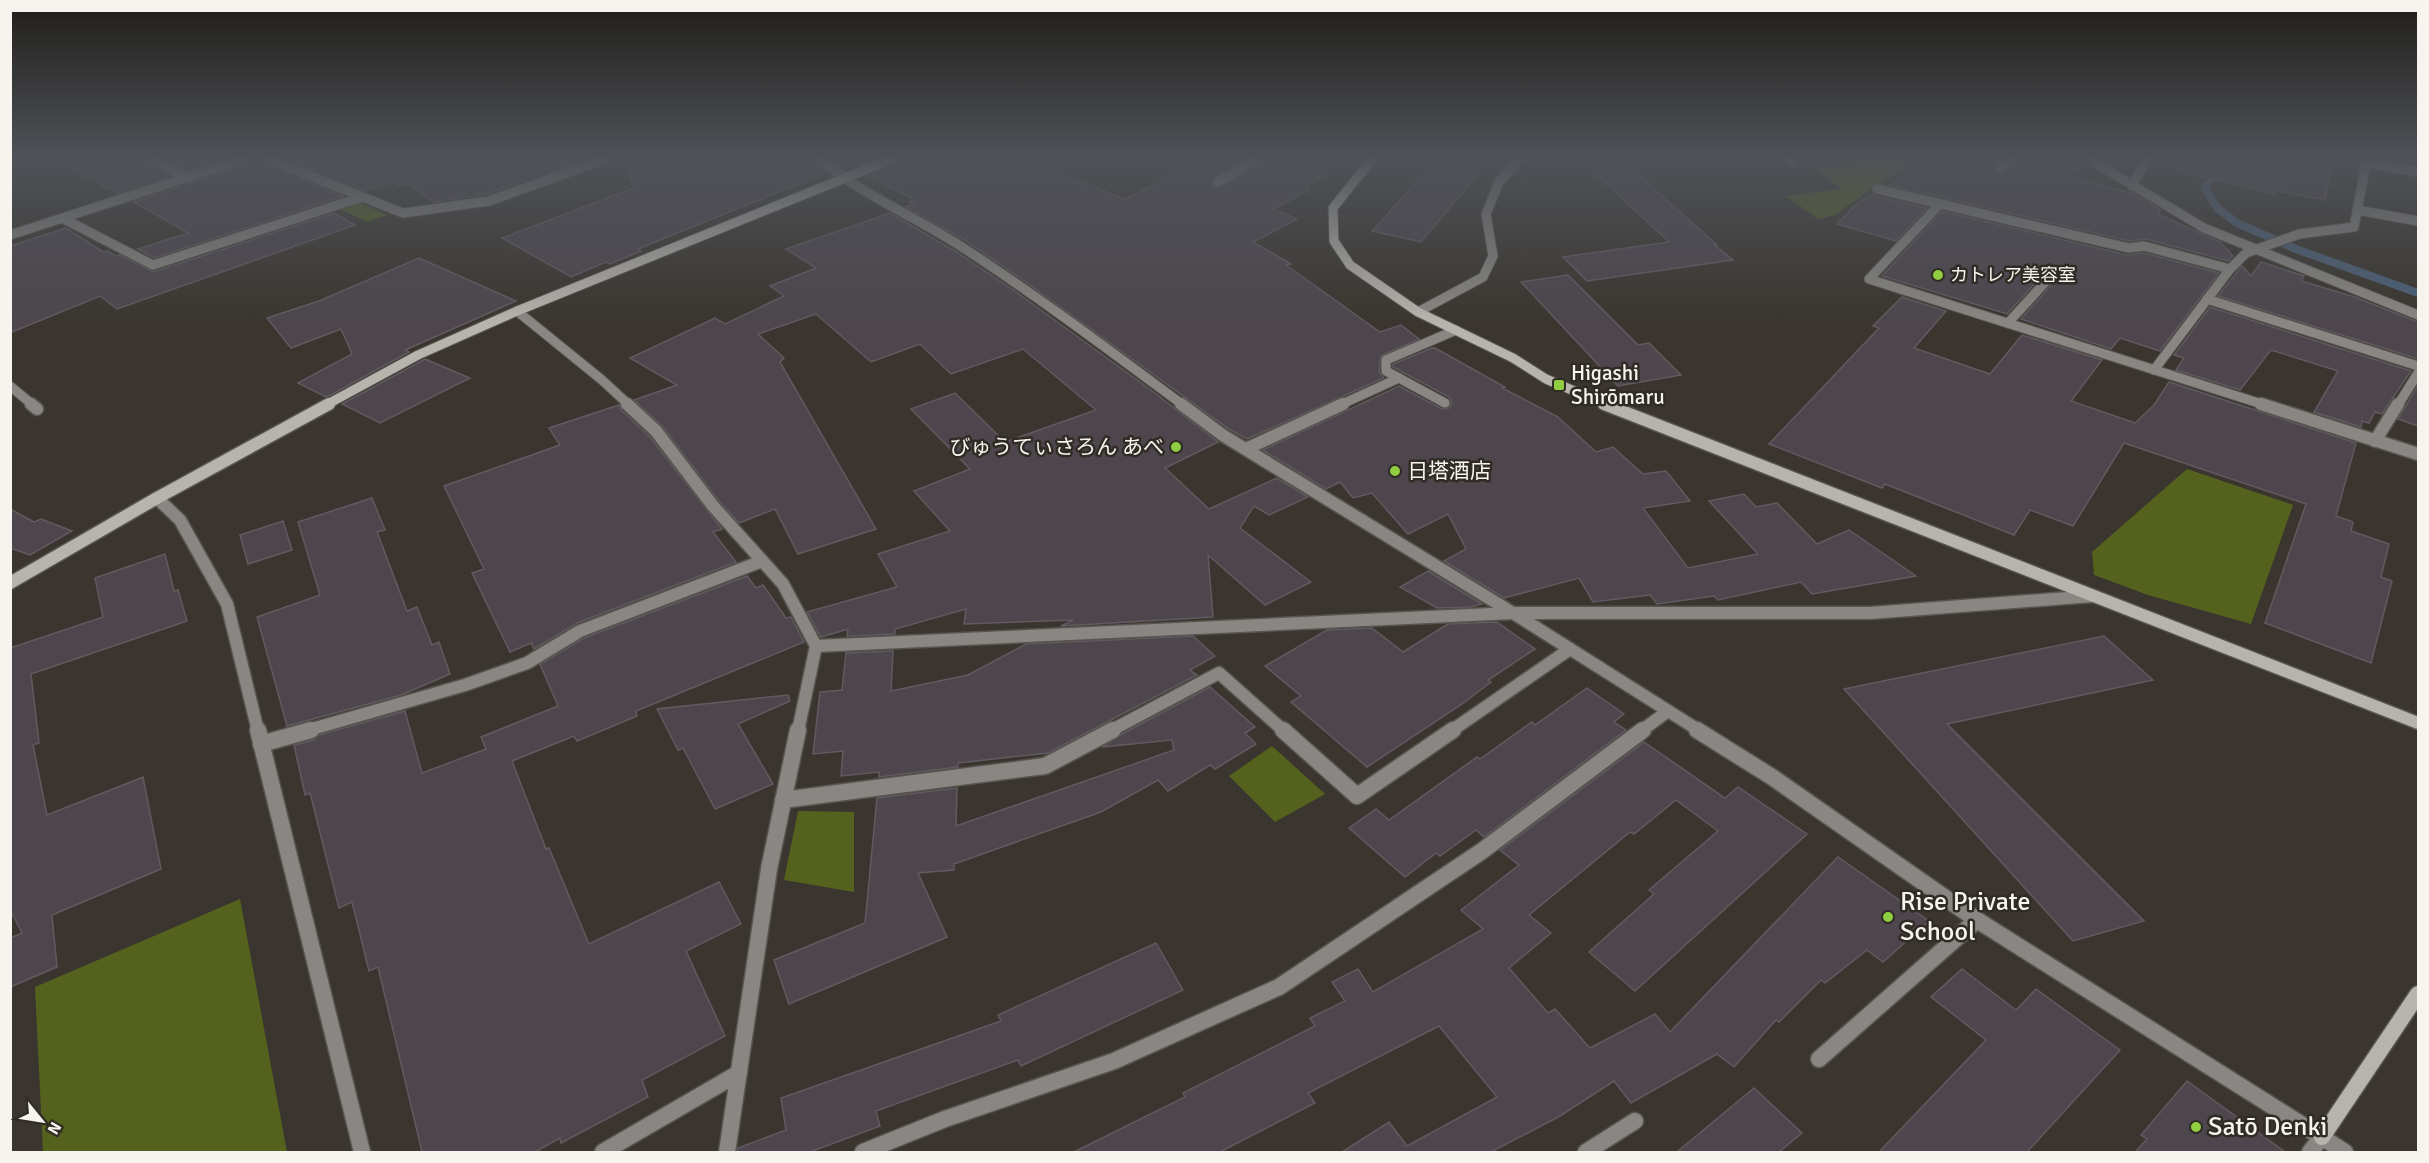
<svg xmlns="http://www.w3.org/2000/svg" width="2429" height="1163" viewBox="0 0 2429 1163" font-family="Signika,'Noto Sans JP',sans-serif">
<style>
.green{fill:#55621d}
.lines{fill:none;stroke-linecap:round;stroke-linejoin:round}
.stream{stroke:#4c6077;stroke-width:8}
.building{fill:#4d464d;stroke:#615a61;stroke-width:1.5}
.lane-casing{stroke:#58544e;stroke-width:11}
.street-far2-casing{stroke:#58544e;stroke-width:11}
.street-far1-casing{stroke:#58544e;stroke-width:15}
.street-casing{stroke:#58544e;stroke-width:19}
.secondary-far2-casing{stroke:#58544e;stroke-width:11}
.secondary-far1-casing{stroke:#58544e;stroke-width:15}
.secondary-casing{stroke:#58544e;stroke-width:19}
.lane{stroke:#898783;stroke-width:9}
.street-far2{stroke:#898783;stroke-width:9}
.street-far1{stroke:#898783;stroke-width:12}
.street{stroke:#898783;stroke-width:16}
.secondary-far2{stroke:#b7b4ae;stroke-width:9}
.secondary-far1{stroke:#b7b4ae;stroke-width:12}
.secondary{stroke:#b7b4ae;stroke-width:16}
.poi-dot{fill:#90cd41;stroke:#302c25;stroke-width:2}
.labels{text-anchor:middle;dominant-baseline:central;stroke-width:5;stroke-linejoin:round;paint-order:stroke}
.far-poi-label{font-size:18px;fill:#f7f4ef;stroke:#302c25;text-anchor:start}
.poi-label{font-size:21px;fill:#f7f4ef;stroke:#302c25;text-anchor:start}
.near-poi-label{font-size:26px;fill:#f7f4ef;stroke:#302c25;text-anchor:start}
</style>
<rect width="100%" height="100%" fill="#3a362f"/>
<g class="green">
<polygon points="1887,159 1895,159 1906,165 1835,215 1818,219 1786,196 1842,189 1812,168"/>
<polygon points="359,202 387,215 368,222 339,209"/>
<polygon points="2187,469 2293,505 2251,624 2148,595 2094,575 2092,552"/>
<polygon points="1272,746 1325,794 1275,822 1229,776"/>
<polygon points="798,811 854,812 854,892 784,880"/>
<polygon points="240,899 287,1152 43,1152 35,987"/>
</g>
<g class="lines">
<polyline class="stream" points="2219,168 2205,188 2217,208 2237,223 2296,249 2418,293"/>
</g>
<g class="building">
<polygon points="52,159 144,159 148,165 170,176 118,193"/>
<polygon points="166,159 221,159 188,170"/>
<polygon points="251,159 261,159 266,165 343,196 154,258 138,249 188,233 134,202 246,165"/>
<polygon points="287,159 584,159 487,194 433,202 408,184 401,186 391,182 365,191"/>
<polygon points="625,159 812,159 815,164 826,173 638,249 641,251 610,264 606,262 571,277 502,238 634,188"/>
<polygon points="831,159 873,159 851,168 844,165 840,167"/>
<polygon points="899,159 1020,159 1125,199 1207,159 1243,159 1212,178 1212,185 1217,189 1260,165 1264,159 1279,159 1326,174 1304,188 1309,190 1273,209 1297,219 1253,242 1291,264 1286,265 1380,332 1401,325 1419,339 1381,356 1379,372 1384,378 1247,439 1229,429 1020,278 963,239 906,207 913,204 909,202 915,200 867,176 895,165"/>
<polygon points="1621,159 1717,245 1715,245 1733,260 1587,281 1563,257 1669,242 1584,163"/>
<polygon points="1933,159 1999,159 1993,167 1995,171 2000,174 2016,165 2019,159 2082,159 2085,164 2068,176 2134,194 2161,210 2158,214 2220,242 2233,256 2228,261 2146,239 2129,241 1889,185"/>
<polygon points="2176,159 2331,159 2330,164 2333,165 2325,200 2277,191 2274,194 2175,170"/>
<polygon points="1434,163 1480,172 1421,242 1372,231"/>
<polygon points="1873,194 1875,196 1927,208 1896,241 1837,224 1855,205"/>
<polygon points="1942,211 2127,255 2144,253 2219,273 2160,351 2120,338 2111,349 2021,319 2055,281 2056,274 2052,271 2045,272 2007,314 1882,276"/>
<polygon points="334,213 355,225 117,309 100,296 10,333 10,246 66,228 103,252 108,251 116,256 120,255 153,272"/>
<polygon points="890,213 955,251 1012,289 1151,390 1218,442 1165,468 1209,509 1277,478 1308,497 1269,515 1254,506 1240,528 1311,582 1265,605 1208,555 1213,617 1061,626 1073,620 964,624 966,609 895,629 895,634 847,636 848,629 821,637 807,612 897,587 878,554 950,531 914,491 970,469 911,409 955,393 1005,442 1096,410 1023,349 951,374 920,344 871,362 816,314 758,334 784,358 780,362 876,529 798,554 775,509 739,523 719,501 662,426 634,400 677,385 630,358 715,318 725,324 784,296 770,286 816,268 786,249"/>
<polygon points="419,258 516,301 405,350 409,352 329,396 326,397 298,383 352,354 341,329 291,348 267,318 319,301"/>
<polygon points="2261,262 2304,276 2301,281 2355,297 2418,322 2418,359 2218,296 2242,266 2251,276"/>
<polygon points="1568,275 1638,345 1649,343 1681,375 1618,386 1521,282"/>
<polygon points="1902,297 1946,311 1914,348 1990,374 2022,335 2102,360 2071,401 2135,423 2154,405 2169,382 2356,443 2336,516 2353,522 2351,531 2389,544 2381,577 2392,581 2371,663 2265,623 2306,504 2124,443 2073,526 2030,510 2014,535 1885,484 1882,488 1769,444 1879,328 1873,326"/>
<polygon points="2210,307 2411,371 2382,414 2375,412 2369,423 2362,421 2361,427 2314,412 2338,371 2271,350 2240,390 2176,370 2184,358 2174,355"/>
<polygon points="1432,348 1435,348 1505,387 1502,388 1558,417 1596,452 1613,447 1643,474 1666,471 1690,501 1643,508 1688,568 1758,554 1709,501 1744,494 1756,507 1777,503 1817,544 1849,530 1916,576 1812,594 1801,582 1718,600 1714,596 1657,604 1650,595 1593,602 1579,578 1504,598 1444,561 1466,549 1448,514 1408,534 1372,493 1353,498 1340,482 1326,489 1263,450 1399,386 1442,409 1449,408 1452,402 1449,397 1393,367 1393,364"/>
<polygon points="425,359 470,378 380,423 342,404"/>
<polygon points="2418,385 2418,426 2398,419"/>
<polygon points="619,405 621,410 650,437 722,529 713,532 736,562 577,623 534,649 531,643 510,652 472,573 484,569 444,486 560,445 549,428"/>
<polygon points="372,498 385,530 377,532 407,611 417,607 432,645 439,642 450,674 401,695 287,726 257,617 320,595 298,522"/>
<polygon points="10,509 34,522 41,519 72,531 30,555 10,548"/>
<polygon points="283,521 292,550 248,564 240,535"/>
<polygon points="165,554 174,591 178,590 187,621 31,674 39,743 33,745 47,815 143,777 161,869 52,915 57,967 10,987 10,938 22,933 10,909 10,648 103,617 95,578"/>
<polygon points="1428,571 1482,604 1470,607 1437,608 1400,587"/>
<polygon points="747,576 756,588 763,585 786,618 791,617 804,642 636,711 637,716 577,741 574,736 512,761 546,849 549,848 589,944 719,882 741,924 686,951 725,1036 642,1080 648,1097 561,1143 560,1138 535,1152 422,1152 378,967 369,971 352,902 339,908 310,793 305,795 294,745 314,740 319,735 405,711 422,773 486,749 481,737 558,706 540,664 584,638"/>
<polygon points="1497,622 1535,649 1488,680 1491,682 1462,704 1367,767 1291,702 1301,696 1265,666 1327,630 1372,628 1403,652 1448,624"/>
<polygon points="1193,636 1215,656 1190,670 1197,675 1048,753 958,763 958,767 879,777 879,772 841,776 843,751 813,754 820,692 842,690 846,653 893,651 891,691 968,675 1026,644"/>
<polygon points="2104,636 2153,680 1947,724 2144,921 2073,941 1844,689"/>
<polygon points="1210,687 1255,727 1245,733 1256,744 1215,769 1210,765 1168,791 1158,780 1101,812 954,864 954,870 918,873 947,937 789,1004 774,960 865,923 877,798 957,788 956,826 1174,750 1172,740 1102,747 1122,734"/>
<polygon points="1587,688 1624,714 1614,722 1626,730 1484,837 1476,830 1440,856 1436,853 1405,877 1349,828 1376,809 1389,820 1477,757 1480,759 1532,722 1535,725"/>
<polygon points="788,695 790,701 738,724 773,784 715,809 683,748 678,750 657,709"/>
<polygon points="1644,742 1725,798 1738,787 1807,834 1635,991 1589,952 1654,894 1649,890 1718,831 1676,800 1634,834 1630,832 1529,915 1551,933 1509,968 1548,1013 1555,1009 1590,1048 1655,1014 1670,1032 1838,857 1929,921 1883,962 1867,950 1825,983 1821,980 1779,1022 1776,1020 1734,1067 1717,1054 1631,1103 1614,1081 1560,1116 1491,1152 1342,1152 1389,1122 1407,1146 1497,1097 1439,1026 1308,1093 1315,1103 1220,1152 1074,1152 1185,1097 1183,1093 1315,1026 1310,1018 1345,1001 1332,982 1358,969 1373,992 1483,929 1461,910 1519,865 1500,850"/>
<polygon points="1156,943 1183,990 1021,1066 1018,1060 876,1111 880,1126 810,1152 737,1152 738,1148 786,1130 781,1098 1001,1021 998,1015"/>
<polygon points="1962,969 2016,1010 2036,989 2120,1050 2027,1152 1879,1152 1986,1040 1931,997"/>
<polygon points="2187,1081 2285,1152 2135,1152 2147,1139 2141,1135"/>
<polygon points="1754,1088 1802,1133 1779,1152 1677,1152"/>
</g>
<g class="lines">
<defs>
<polyline id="lane" points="151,159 188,178"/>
<g id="street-far2">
<polyline points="268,159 403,213 489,201 605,159"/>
<path d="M819,159C862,194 913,216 959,245C1036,295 1109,350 1183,405"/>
<polyline points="1789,159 1793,162"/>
<polyline points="2089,159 2204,228 2418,315"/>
<polyline points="2366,163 2418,172"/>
<polyline points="2000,167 2012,159"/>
<polyline points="1218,182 1257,159"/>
<polyline points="2132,186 2146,159"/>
<polyline points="1877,189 2129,248 2144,246 2230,269"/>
<polyline points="1940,204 1869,279 2265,405"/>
<polyline points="2357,210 2418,221"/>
<polyline points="64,219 153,265 362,197"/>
<polyline points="10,235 244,159"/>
<polyline points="2207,299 2418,366"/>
<polyline points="517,311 602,380 629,405"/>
<polyline points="1418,312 1483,277 1493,256 1486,214 1499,182 1520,159"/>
<polyline points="2008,323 2050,277"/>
<polyline points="2154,370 2230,269 2246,253 2299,234 2354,227 2367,159"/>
<polyline points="10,386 33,405"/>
<polyline points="1445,403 1386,371 1386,360 1456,330"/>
<polyline points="1340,405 1399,378"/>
<polyline points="2398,405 2418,373"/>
</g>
<g id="street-far1">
<polyline points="31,404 37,409"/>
<polyline points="627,404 656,431 713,506 783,584 816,646 798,731"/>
<polyline points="1181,404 1224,436 1513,613 1700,731"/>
<polyline points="2261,404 2418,454"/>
<polyline points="2375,441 2398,404"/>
<polyline points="1246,449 1343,404"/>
<polyline points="157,498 180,520 227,604 258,731"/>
<polyline points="816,646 1513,613 1870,613 2093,596"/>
<polyline points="305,731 465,685 527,663 580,631 762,561"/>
<polyline points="1110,731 1219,673 1284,731"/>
<polyline points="1451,731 1570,649"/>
<polyline points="1641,731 1668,711"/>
</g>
<g id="street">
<polyline points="258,730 362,1152"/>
<polyline points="1283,730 1357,796 1453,730"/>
<polyline points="1697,730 1772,777 1977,920 2345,1152"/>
<polyline points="261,744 311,730"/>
<polyline points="783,800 1045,766 1113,730"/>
<polyline points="1819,1059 1977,920"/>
<polyline points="603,1152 739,1073"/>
<polyline points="727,1152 769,869 798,730"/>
<polyline points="863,1152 945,1119 1114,1061 1279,987 1482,851 1643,730"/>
<polyline points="1586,1152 1635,1121"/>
<polyline points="2310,1152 2322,1137"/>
</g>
<g id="secondary-far2">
<polyline points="1372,159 1333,208 1334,241 1350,265 1418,312 1513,358 1546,379 1607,405"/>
<polyline points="326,405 418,355 517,311 892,159"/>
</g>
<g id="secondary-far1">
<polyline points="1604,404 2418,723"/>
<polyline points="10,583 157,498 329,404"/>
</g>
<polyline id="secondary" points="2322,1137 2418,994"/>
</defs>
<use href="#lane" class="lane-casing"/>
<use href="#street-far2" class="street-far2-casing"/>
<use href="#street-far1" class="street-far1-casing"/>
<use href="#street" class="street-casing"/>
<use href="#secondary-far2" class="secondary-far2-casing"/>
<use href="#secondary-far1" class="secondary-far1-casing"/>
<use href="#secondary" class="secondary-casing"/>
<use href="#lane" class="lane"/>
<use href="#street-far2" class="street-far2"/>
<use href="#street-far1" class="street-far1"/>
<use href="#street" class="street"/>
<use href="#secondary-far2" class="secondary-far2"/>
<use href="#secondary-far1" class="secondary-far1"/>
<use href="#secondary" class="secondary"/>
</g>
<linearGradient id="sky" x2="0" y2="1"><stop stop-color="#201e1a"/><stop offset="0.49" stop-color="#4f5258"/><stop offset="1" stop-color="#4f5258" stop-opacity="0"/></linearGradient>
<rect width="2429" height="322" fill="url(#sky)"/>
<g class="poi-dot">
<circle cx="1938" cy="275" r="6"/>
<rect x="1553" y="379" width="12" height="12" rx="3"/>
<circle cx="1176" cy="447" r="6"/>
<circle cx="1395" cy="471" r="6"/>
<circle cx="1888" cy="917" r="6"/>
<circle cx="2196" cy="1127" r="6"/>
</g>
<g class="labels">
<g class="far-poi-label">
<text x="1950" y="275">カトレア美容室</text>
</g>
<g class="poi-label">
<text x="1571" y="373">Higashi<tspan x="1571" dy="24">Shirōmaru</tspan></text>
<text x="1164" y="447" text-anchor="end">びゅうてぃさろん あべ</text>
<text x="1407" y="471">日塔酒店</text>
</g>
<g class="near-poi-label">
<text x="1900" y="902">Rise Private<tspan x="1900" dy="30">School</tspan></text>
<text x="2208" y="1127">Satō Denki</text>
</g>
</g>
<rect width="2429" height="1163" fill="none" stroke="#f7f4ef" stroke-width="24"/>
<g transform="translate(42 1121) rotate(120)" stroke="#302c25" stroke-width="4.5" paint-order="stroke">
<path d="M0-4.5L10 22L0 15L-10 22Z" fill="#f7f4ef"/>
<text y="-9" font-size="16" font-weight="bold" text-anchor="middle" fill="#f7f4ef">N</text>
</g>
</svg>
